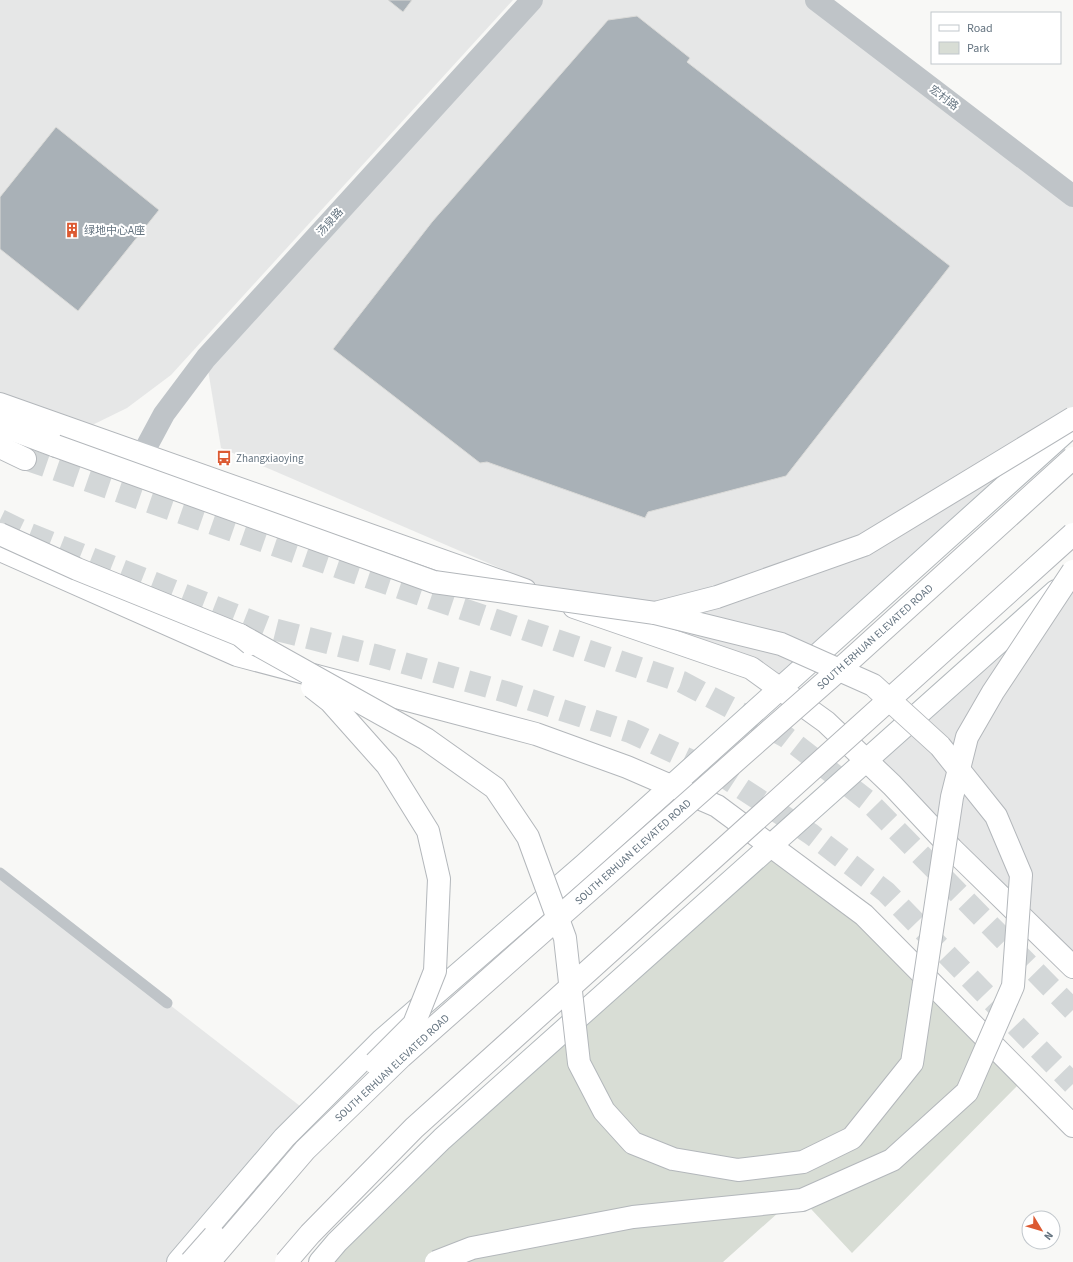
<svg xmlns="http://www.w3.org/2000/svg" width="1073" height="1262" viewBox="0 0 1073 1262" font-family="'Source Sans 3','Noto Sans SC',sans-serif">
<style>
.built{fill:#e6e7e7}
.green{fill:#d8ddd5}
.building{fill:#a9b1b7;stroke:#dadad8}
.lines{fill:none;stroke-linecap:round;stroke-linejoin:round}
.trunk-tunnel{stroke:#d3d7d8;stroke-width:22;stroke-dasharray:22 11;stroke-linecap:butt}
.secondary-casing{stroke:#b2b8bc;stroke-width:24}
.trunk-casing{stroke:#b3b7bb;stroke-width:24}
.service{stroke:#bfc4c8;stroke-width:11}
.tertiary{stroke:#bfc4c8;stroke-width:22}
.secondary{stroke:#fff;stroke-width:22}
.trunk{stroke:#fff;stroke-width:22}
.trunk-bridge-casing{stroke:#b3b7bb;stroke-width:24;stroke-linecap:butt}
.trunk-bridge{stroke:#fff;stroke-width:22}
.labels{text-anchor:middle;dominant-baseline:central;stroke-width:4;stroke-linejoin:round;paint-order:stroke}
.street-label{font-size:11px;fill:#657480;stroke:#fff}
.poi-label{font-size:11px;fill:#657480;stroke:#fff;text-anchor:start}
</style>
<rect width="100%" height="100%" fill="#f8f8f6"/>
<g class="built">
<polygon points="0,0 513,0 171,375 127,408 78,432 0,404"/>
<polygon points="532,0 816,0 1073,196 1073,425 780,689 221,448 206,358"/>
<polygon points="1073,576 1073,967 866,760"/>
<polygon points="0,873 309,1113 178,1262 0,1262"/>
</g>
<polygon class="green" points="771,846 864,915 1025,1078 852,1253 798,1195 723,1262 320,1262"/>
<g class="building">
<polygon points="388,0 412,0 403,12"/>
<polygon points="637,16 690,58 687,62 950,266 786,476 648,512 645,518 487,462 480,463 333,349 432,222 608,20"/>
<polygon points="56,127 159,210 78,311 0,249 0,197"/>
</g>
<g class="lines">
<g class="trunk-tunnel">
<polyline points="25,459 349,571 682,682 786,737 868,801 1073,1010"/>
<polyline points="0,520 27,533 269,628 379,656 506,692 630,732 720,774 811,834 886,892 1073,1084"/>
</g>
<defs>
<g id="secondary">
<polyline points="178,1262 284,1138 382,1040 584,865 1073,425"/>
<polyline points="320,1262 337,1242 442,1139 1056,591"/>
</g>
<g id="trunk">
<polyline points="0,404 525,590"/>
<polyline points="0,425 56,446"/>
<polyline points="0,447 25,459"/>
<polyline points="0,550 237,655 536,734 627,767 717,806 864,915 1073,1126"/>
<polyline points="574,607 751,668 826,722 892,785 952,849 1073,967"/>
</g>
</defs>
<use href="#secondary" class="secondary-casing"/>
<use href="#trunk" class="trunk-casing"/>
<polyline class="service" points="0,873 167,1003"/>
<g class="tertiary">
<polyline points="816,0 1073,196"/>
<polyline points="142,455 164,414 206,358 532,0"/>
</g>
<use href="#secondary" class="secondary"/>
<use href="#trunk" class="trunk"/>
<defs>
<g id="trunk-bridge">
<polyline points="56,446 434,582 655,613 717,597 864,545 1073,418"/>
<polyline points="0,534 77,569 240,635 251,644"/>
<polyline points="240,635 426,739 495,788 528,837 565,938 579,1063 604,1111 633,1143 673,1159 738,1170 803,1162 852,1138 912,1063 952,797 967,737 993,692 1073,571"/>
<polyline points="312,687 330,701 387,765 428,831 439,879 435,971 414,1024 375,1063"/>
<polyline points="191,1262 214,1236"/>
<polyline points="209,1262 305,1150 401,1057 758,741 848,662 1073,458"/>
<polyline points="286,1262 310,1234 414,1128 1073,534"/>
<polyline points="436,1262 472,1248 633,1217 802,1200 892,1160 967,1092 1013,986 1021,875 996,816 940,746 873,685 781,644 655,613"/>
</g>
</defs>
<use href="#trunk-bridge" class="trunk-bridge-casing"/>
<use href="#trunk-bridge" class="trunk-bridge"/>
</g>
<defs>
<symbol id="building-bare" viewBox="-9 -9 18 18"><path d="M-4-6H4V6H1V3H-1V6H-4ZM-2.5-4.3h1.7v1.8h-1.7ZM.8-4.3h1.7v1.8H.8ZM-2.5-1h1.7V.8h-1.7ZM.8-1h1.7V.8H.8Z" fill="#dc5a32" stroke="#fff" stroke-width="2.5" paint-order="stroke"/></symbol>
<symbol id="bus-bare" viewBox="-9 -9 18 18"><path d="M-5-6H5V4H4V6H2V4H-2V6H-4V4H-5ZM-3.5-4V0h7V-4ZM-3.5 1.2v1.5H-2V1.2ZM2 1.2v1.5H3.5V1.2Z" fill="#dc5a32" stroke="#fff" stroke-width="2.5" paint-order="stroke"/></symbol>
</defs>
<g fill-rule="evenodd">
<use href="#building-bare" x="61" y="219" width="22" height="22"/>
<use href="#bus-bare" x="213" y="447" width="22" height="22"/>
</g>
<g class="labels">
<g class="street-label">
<text transform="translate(944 98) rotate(37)">宏村路</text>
<text transform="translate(330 222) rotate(-48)">汤泉路</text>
<text transform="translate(875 637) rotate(-42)">SOUTH ERHUAN ELEVATED ROAD</text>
<text transform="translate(633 852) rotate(-42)">SOUTH ERHUAN ELEVATED ROAD</text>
<text transform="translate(392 1068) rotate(-43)">SOUTH ERHUAN ELEVATED ROAD</text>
</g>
<g class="poi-label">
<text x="84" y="230">绿地中心A座</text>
<text x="236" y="458">Zhangxiaoying</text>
</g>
</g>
<rect x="931" y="12" width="130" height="52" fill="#ffffff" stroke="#c1c7cc"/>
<rect x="939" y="25" width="20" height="6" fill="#ffffff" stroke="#c1c7cc"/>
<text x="967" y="32" font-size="12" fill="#657480">Road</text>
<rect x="939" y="42" width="20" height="12" fill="#d8ddd5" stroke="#c1c7cc"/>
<text x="967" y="52" font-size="12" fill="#657480">Park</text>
<g transform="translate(1041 1230) rotate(128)"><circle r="19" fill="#ffffff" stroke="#c1c7cc"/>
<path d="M0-3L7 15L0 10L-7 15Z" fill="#dc5a32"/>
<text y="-6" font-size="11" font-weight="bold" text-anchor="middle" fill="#657480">N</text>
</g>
</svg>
